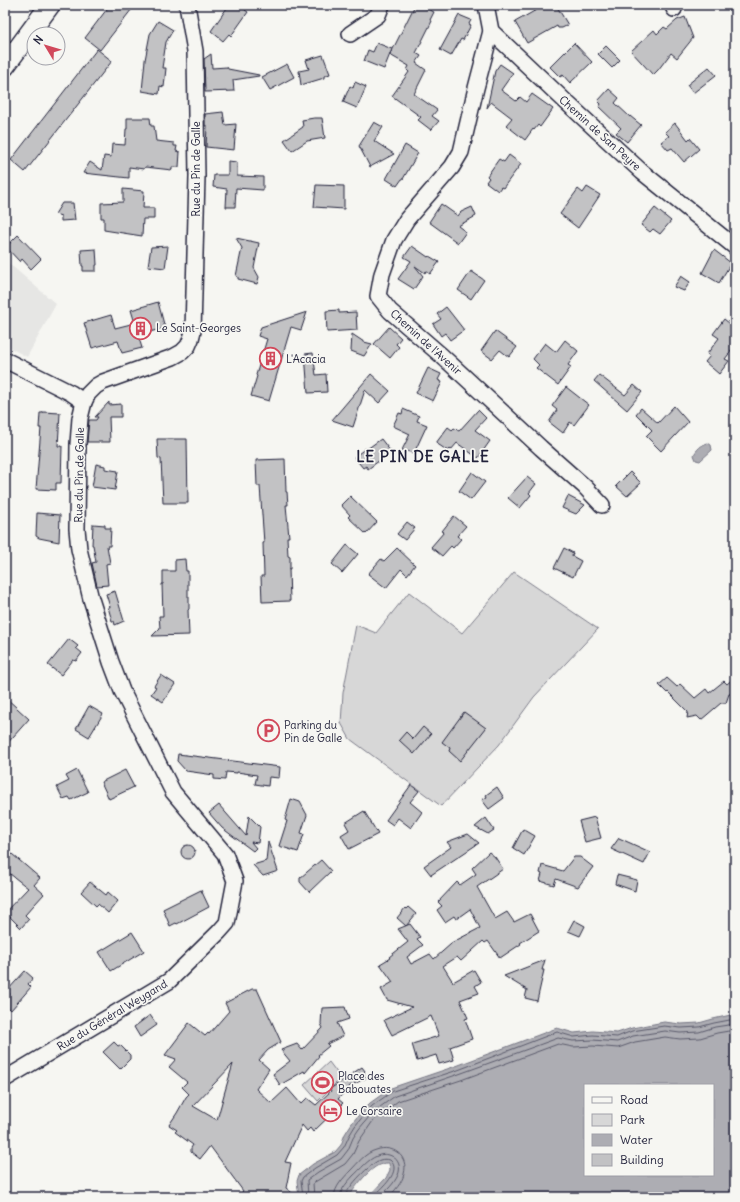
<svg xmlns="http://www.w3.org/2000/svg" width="740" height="1202" viewBox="0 0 740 1202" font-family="Delius,sans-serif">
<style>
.built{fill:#e6e6e4}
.green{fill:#d7d7d7;stroke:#7c7c89}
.water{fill:#adadb3;stroke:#757583;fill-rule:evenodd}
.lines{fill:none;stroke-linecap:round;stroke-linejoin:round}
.shore{stroke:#5a5a6b;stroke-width:1}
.building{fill:#c2c2c4;stroke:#22223b;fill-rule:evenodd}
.minor-casing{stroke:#22223b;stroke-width:18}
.major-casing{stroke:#22223b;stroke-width:22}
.minor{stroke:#f6f6f2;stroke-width:15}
.major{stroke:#f6f6f2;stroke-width:19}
.labels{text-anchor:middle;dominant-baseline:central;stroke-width:3.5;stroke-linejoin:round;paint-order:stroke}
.street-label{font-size:11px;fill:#22223b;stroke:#f6f6f2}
.poi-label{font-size:11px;fill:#22223b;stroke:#f6f6f2;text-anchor:start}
.district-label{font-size:15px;font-weight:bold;letter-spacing:1px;fill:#22223b;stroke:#f6f6f2}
</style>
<rect width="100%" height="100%" fill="#f6f6f2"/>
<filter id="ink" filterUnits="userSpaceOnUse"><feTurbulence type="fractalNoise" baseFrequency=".025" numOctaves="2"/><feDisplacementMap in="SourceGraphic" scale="8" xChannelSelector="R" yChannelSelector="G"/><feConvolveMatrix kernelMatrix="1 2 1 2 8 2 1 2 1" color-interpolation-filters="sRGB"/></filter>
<g filter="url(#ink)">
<polygon class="built" points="5,260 56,304 27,357 5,345"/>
<g class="green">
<polygon points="514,572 598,629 534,697 499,745 441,806 350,739 341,723 343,693 356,625 376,633 409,592 462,633"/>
<polygon points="329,1062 341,1078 318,1101 304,1085"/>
</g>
<g class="water">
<path d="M708,443L711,445L712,450L701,460L700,461L696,460L694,455C696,450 702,444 708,443Z"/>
<path d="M735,1014V1197H368L386,1178L390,1170L389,1163C387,1163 384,1163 382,1164C371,1166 354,1188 349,1197H299L297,1181L299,1175L313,1164L335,1152L341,1145L345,1134L352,1123L362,1111L370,1103L391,1088L456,1066L557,1028L574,1033L593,1031L617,1033L632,1028L664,1022L681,1024L699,1023L713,1019ZM585,1085H713V1175H585Z"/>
</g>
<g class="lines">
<g class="shore">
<polyline points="303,1197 301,1181 303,1177 315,1168 337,1155 344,1147 349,1136 355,1126 365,1114 372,1106 393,1091 458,1070 557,1032 574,1037 593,1035 617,1037 632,1031 664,1026 681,1028 699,1027 714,1023 735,1019"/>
<polyline points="308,1197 307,1180 318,1172 341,1159 348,1150 353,1138 359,1129 369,1117 376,1110 395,1096 459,1074 558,1038 573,1041 593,1040 617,1042 633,1036 665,1031 680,1033 699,1032 715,1027 735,1024"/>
<polyline points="314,1197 313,1183 345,1164 353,1154 359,1141 373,1121 380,1115 398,1101 461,1080 558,1044 573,1047 593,1046 618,1048 635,1042 665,1037 680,1039 700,1038 717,1033 735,1030"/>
<path d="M334,1197C335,1186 343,1179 350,1171C358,1163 365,1153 376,1150C393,1144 409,1156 404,1174C402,1183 395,1190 389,1197"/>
<path d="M340,1197C341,1188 348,1182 353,1176C361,1169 367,1160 377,1156C390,1150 404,1161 398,1175C394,1184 387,1190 380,1197"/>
<path d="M345,1197C347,1187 371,1163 380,1160C383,1159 387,1159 390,1160C403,1171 381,1189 373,1197"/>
</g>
</g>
<g class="building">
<polygon points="110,5 135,5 100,50 85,38"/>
<polygon points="229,5 249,5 245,10 248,12 231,36 229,34 223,41 211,31"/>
<polygon points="415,5 420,5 434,12 430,20 432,21 416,53 421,56 416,63 426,70 414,94 437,110 432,116 439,121 431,130 418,120 421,117 392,96 409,72 407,70 409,66 390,55"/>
<polygon points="545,5 556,5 568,25 562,28 558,28 557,26 527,43 515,22"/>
<polygon points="459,15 471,20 469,24 471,25 463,40 461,39 451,56 440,50"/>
<polygon points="685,17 693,38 677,58 671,53 658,70 653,75 631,51 654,30 657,34 664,27 667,29 677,20"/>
<polygon points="158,21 173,30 166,42 162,68 166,68 164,87 160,86 159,94 142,91 145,60 150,34"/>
<polygon points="377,43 392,49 384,69 364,61 368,50 373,52"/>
<polygon points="574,43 592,62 570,83 563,75 560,77 550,67"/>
<polygon points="606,46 620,60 612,68 598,54"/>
<polygon points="97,49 112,61 25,172 11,160"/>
<polygon points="211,54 212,68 227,67 228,69 259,75 259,76 233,80 234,91 205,92 204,59"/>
<polygon points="323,55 330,74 324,76 324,78 301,85 299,71 309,69 306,60"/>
<polygon points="287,64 294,77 270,90 262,77"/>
<polygon points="500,64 513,73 501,90 516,101 520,97 526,102 532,94 553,109 540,127 538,125 534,130 533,129 525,140 506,125 512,118 491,102 487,108 495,71"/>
<polygon points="709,67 716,75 693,93 687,85"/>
<polygon points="355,82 366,87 357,108 343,102 350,86 353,88"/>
<polygon points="609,89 619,98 615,103 630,117 630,116 641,125 627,142 616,133 621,128 599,107 601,104 598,101"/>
<polygon points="223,112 225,125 236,124 234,150 206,147 207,126 205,126 205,114"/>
<polygon points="127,118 150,118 151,126 154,126 156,141 174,143 174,146 177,146 176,151 180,152 179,167 172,167 172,170 145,167 144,169 129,167 129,178 83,173 90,162 102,170 104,156 111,157 112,144 125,145 126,129 127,129"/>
<polygon points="314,118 322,118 325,138 307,141 292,151 284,140 303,127 302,120"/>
<polygon points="374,122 383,127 374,141 394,154 370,167 359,146"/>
<polygon points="675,123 688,140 690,138 699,149 684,162 672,148 668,150 661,142 669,136 665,132"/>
<polygon points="405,145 418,153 403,179 402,179 397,186 386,179"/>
<polygon points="509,155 521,164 503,188 501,187 498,191 486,182 489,178 487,176 499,159 504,162"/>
<polygon points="228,161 237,162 237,176 263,177 263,190 236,188 235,207 226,207 227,189 213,187 214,175 228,175"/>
<polygon points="316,185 344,186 344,209 314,207"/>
<polygon points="587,187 600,195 578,228 560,214 578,189 583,193"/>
<polygon points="123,189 144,191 143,208 154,208 154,219 143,219 142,236 104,230 104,218 101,218 101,203 123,202"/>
<polygon points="62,203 73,203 75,220 61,221 61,216 55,214"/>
<polygon points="441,204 458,216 461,212 472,207 476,216 458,226 466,232 458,243 429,222"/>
<polygon points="655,208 671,221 660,234 653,229 650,232 641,225"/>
<polygon points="18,235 41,259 31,269 22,259 20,262 6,247"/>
<polygon points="236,238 259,243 254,268 259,277 257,284 238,279 238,277 236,276 242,248"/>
<polygon points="168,246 165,268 148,266 151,247"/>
<polygon points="412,246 428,257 429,256 439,262 430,274 426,271 425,273 415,266 423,276 414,289 398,279 411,261 404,257"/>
<polygon points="96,249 97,265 96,265 96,271 83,271 83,266 82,266 81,250"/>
<polygon points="714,250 731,263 719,283 702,273"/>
<polygon points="471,271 484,280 471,299 458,290"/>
<polygon points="681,276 690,282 684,291 674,287"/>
<polygon points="158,302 165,328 138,335 142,348 122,353 118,341 92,348 84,323 111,315 115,328 135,323 131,310"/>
<polygon points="446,307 464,330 450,340 445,333 441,336 433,324 441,319 437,314"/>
<polygon points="339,310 339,313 356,312 357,330 327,332 326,311"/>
<polygon points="307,312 301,330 291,327 269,401 251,396 257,376 256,375 267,339 258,336 261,327"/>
<polygon points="724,319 735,328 735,346 725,359 729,361 719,374 705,362 710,356 707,354 719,338 713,334"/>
<polygon points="389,327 401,338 396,344 399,347 390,358 374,344"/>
<polygon points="495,331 517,347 509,357 500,350 492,359 481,351"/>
<polygon points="352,334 364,342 372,344 364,356 351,351"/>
<polygon points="565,340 578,351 568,365 571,367 558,385 536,368 539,365 533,359 545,343 556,352"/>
<polygon points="313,353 316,375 326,374 327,392 308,393 305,354"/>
<polygon points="428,368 441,374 438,380 442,382 433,401 416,393"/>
<polygon points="371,374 390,391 379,403 365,390 353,427 332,420"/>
<polygon points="599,375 625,395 634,385 642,392 627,410 594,381"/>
<polygon points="566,387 589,405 574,425 570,422 563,433 549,422 557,410 552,406"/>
<polygon points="109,402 109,405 121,404 121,417 109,417 110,442 87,442 89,420 96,420 98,417 95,417"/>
<polygon points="674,406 688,422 661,451 646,436 652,430 636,414 641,408 658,423"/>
<polygon points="403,409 419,416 417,421 427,425 414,453 402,450 410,434 393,426 399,413 402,414"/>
<polygon points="478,410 486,418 475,430 490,441 478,458 457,443 451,450 450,449 448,451 436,443 448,427 452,430 454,428 459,431"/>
<polygon points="43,412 60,413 58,446 62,446 61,483 56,483 56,490 36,489 41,428 39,428 40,413 43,413"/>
<polygon points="157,439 187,439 188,503 163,503 161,459 158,458"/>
<polygon points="381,439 391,452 368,469 366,466 363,468 354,457 366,448 367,449"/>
<polygon points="285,459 286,492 287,492 288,505 286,505 289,537 287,537 288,556 290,557 290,569 289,569 290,601 262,602 261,576 264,576 263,543 264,543 260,486 257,486 256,460"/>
<polygon points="96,464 105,466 105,469 118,471 115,490 92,487"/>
<polygon points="472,472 485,482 471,500 459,491"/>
<polygon points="630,472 641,483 627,496 616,486"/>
<polygon points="527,477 536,484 529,493 531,495 520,508 508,498"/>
<polygon points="350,496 377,522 366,534 348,517 350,515 341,505"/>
<polygon points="568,496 585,505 576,514 562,508"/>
<polygon points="37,513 60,515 59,542 39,538 36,536"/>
<polygon points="454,516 466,526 457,536 461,539 453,548 451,546 442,556 431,547 444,532 442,531"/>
<polygon points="407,522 415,528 405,540 397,534"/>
<polygon points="93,524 105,525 105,528 111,528 110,546 107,546 110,563 106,564 108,585 97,586 92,563 96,562 93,545 92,545"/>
<polygon points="347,545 358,554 342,573 332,564"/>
<polygon points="397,548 415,565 407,575 401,569 386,588 368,574 381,559 384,561"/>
<polygon points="564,548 573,553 572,556 581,561 573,577 554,568"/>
<polygon points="185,559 186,571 188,571 188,597 189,597 189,609 188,610 189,635 152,636 160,628 159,616 163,616 162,584 163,584 163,571 175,571 175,560"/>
<polygon points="115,591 124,621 115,625 114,621 112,621 108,607 110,607 106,594"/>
<polygon points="69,639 78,646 76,648 82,653 76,661 73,660 61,675 48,665"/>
<polygon points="161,675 175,684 163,702 151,694 156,687 154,686"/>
<polygon points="735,677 735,694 729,694 726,703 721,703 701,720 697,716 687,718 688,712 668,692 667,693 659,685 667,678 677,687 680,684 695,698 706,689 709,693 724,681 727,684"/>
<polygon points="5,697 29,719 5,746"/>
<polygon points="89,706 103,714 89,737 76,729"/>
<polygon points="464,712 486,728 460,761 449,751 450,748 442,742"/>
<polygon points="423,727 431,734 414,754 399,740 406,732 413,739"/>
<polygon points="178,754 280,767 279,778 269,777 268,786 255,784 257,775 237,772 237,773 226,772 225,780 214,779 214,775 186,771 177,761"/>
<polygon points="77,770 88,792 71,800 69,797 63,799 57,787 69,781 66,776"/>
<polygon points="125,770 134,787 109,799 101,782"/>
<polygon points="411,785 419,791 410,802 422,812 411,828 398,818 393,825 386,820"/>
<polygon points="497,787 504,798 489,809 482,800 487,797 486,795"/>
<polygon points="291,799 300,802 307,815 301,833 304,834 298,852 279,846 287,821 285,820"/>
<polygon points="219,805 246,836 249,816 260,827 258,843 251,842 256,848 253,851 222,828 209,813"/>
<polygon points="364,811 378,834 349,849 341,835 349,830 345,823"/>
<polygon points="595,817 601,838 585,842 579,821"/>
<polygon points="486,818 494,830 488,834 475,827"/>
<polygon points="523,829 535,836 524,855 513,848"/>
<polygon points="468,834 479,843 431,875 424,866 451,847 447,842"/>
<polygon points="619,838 650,852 644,864 611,849"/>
<polygon points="268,842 278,871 263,876 253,865 266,861"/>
<circle cx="188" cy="852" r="7"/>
<polygon points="5,848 40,878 34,885 44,894 25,915 29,919 21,928 5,912 28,888 5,870"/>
<polygon points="489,852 495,857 503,869 477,887 495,919 507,912 514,922 530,914 539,931 520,943 521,944 500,958 488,941 485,943 483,941 461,961 457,957 443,966 453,982 474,970 481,982 475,986 479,993 460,1000 468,1018 465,1019 472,1039 450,1047 454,1060 439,1064 436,1055 417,1061 412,1044 439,1036 431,1016 392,1035 384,1020 412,1007 387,1000 381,989 393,982 380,964 390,958 389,957 408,942 398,929 410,924 420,937 417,939 423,945 407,957 411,964 430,954 434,959 451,944 451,943 480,928 470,909 456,919 454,916 445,922 437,910 442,906 438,902 457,882 460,885 476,874 472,868"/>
<polygon points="574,857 580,857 593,867 578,887 556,879 554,885 540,881 542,874 540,873 542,865 563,871"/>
<polygon points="321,860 331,871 309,892 300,882 300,878"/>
<polygon points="617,875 637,880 635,891 615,884"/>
<polygon points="90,882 106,895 108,892 118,901 108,913 98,904 96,906 81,892"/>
<polygon points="201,890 209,907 177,924 176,923 170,926 163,909"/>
<polygon points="408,907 416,914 406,926 397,918 405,908 406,909"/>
<polygon points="574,920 585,926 580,936 568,931"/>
<polygon points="132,932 144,951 111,971 99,952"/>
<polygon points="545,960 542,970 544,970 537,1001 525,998 527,990 504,976"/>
<polygon points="25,971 33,978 28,984 31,987 11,1010 5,1005 5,1000 10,994 7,991"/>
<path d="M252,989H257L281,1042L268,1050L259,1060L269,1069L256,1089L271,1103L287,1088L301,1104L307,1098L316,1105L331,1091L330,1089L362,1067L365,1071L364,1072L366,1078L350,1086L338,1099L343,1103L313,1132L310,1128L307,1131L302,1125L285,1162L291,1163L286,1188L297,1197H237L243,1191L210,1146L200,1159L191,1152V1148L193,1145L175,1132L177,1130L169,1125L177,1113L186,1097L189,1094L182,1087L187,1082L169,1067L176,1059L165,1055L189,1023L205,1036L208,1033L209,1034L229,1011L225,1003ZM233,1064L225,1091L217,1120L193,1106Z"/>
<polygon points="345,1007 349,1019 337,1023 343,1036 327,1044 329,1046 318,1055 319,1056 305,1073 304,1071 280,1085 273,1074 290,1061 281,1050 297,1044 302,1050 323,1028 321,1024 322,1008"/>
<polygon points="150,1015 157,1025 140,1037 134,1027"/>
<polygon points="114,1042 118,1046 120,1045 130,1055 130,1059 120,1069 103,1052"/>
</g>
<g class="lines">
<defs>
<g id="minor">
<polyline points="486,5 491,31 565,101 642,172 735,247"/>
<polyline points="673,5 674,9"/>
<polyline points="491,31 476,88 461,152 452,167 407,219 394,240 382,274 378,296 390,311 442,356 541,448 585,487 602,505"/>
<polyline points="350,34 378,15 382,5"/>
<polyline points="5,360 71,393 84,402"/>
<polyline points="5,1079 169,981 219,932 227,923 235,881 225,854 173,792 122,691 111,662 91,599 79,549 77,529 78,444 80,418 84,402 88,394 96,386 103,382 173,357 182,352 188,346 191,339 193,331 194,293 197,176 195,51 187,5"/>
</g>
<polyline id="major" points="5,66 50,5"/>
</defs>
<use href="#minor" class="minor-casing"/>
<use href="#major" class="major-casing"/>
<use href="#minor" class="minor"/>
<use href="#major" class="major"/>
</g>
</g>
<defs>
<symbol id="building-ring" viewBox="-11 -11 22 22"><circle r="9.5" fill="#f6f6f2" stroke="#d1495b" stroke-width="1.5"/><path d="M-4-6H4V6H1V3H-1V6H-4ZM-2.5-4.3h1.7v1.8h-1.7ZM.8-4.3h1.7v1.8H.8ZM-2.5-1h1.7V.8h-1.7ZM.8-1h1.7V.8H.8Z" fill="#d1495b"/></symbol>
<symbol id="parking-ring" viewBox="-11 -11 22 22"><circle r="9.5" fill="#f6f6f2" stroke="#d1495b" stroke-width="1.5"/><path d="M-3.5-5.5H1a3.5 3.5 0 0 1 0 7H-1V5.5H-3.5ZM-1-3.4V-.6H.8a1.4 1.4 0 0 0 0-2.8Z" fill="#d1495b"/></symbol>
<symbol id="stadium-ring" viewBox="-11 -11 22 22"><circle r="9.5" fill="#f6f6f2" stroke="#d1495b" stroke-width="1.5"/><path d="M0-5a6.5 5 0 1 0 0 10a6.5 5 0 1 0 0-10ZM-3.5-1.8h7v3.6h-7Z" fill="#d1495b"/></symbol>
<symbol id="hotel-ring" viewBox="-11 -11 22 22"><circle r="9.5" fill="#f6f6f2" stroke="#d1495b" stroke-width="1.5"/><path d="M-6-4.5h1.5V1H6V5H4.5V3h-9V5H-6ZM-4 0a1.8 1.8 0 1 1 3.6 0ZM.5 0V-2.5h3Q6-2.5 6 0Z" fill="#d1495b"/></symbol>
</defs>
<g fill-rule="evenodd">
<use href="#building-ring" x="128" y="316" width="25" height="25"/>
<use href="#building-ring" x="258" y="346" width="25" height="25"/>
<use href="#parking-ring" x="256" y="718" width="25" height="25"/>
<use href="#stadium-ring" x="310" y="1070" width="25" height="25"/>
<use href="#hotel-ring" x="318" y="1098" width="25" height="25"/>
</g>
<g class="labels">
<g class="street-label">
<text transform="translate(600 133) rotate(42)">Chemin de San Peyre</text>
<text transform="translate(196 169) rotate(-90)">Rue du Pin de Galle</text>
<text transform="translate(426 342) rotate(42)">Chemin de l'Avenir</text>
<text transform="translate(79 475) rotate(-89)">Rue du Pin de Galle</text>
<text transform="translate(112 1015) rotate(-31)">Rue du Général Weygand</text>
</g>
<g class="poi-label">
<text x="156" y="328">Le Saint-Georges</text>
<text x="286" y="359">L'Acacia</text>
<text x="284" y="725">Parking du<tspan x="284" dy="13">Pin de Galle</tspan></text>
<text x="338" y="1076">Place des<tspan x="338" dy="13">Babouates</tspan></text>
<text x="346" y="1111">Le Corsaire</text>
</g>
<g class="district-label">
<text x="423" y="456">LE PIN DE GALLE</text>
</g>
</g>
<rect width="740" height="1202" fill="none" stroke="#f6f6f2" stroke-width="20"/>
<rect x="10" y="10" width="720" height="1182" fill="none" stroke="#22223b" stroke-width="1.5" filter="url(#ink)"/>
<rect x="584" y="1084" width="130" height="92" fill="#f6f6f2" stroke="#a1a1a9"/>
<rect x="592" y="1097" width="20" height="6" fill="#f6f6f2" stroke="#a1a1a9"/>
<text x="620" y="1104" font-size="12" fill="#22223b">Road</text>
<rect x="592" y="1114" width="20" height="12" fill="#d7d7d7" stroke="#a1a1a9"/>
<text x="620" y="1124" font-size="12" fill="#22223b">Park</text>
<rect x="592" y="1134" width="20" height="12" fill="#adadb3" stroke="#a1a1a9"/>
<text x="620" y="1144" font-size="12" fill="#22223b">Water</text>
<rect x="592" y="1154" width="20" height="12" fill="#c2c2c4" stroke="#a1a1a9"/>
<text x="620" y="1164" font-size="12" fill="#22223b">Building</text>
<g transform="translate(46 46) rotate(308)"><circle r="19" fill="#f6f6f2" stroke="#a1a1a9"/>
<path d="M0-3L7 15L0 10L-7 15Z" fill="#d1495b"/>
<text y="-6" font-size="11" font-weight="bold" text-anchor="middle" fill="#22223b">N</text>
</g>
</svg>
